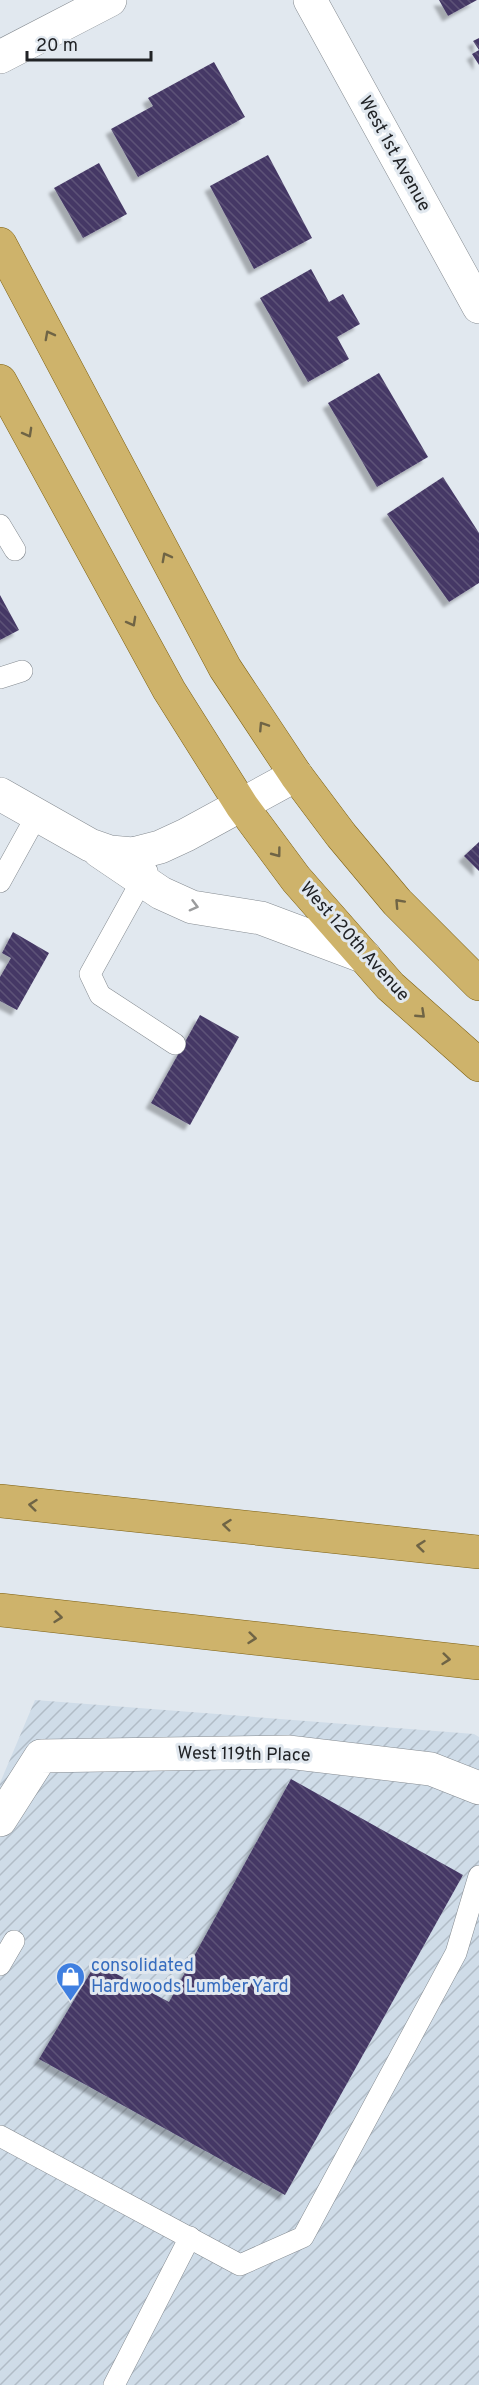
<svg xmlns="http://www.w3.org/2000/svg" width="479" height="2385" viewBox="0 0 479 2385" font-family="Overpass,sans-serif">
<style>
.industrial{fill:url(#industrial-furrows)}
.building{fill:url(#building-back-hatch);filter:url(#shadow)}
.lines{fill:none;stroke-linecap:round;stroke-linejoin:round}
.service-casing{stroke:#858b91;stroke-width:22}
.minor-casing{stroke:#858b91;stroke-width:34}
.primary-casing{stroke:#7d6012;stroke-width:34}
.service{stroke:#fff;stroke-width:21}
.minor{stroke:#fff;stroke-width:33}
.primary{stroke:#ceb36b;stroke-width:33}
.oneway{stroke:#6f6445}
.oneway2{stroke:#9b9c9d}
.labels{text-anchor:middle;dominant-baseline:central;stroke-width:6;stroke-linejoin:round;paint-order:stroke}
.street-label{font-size:18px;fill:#212326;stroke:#e1e8ef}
.shop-label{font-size:18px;fill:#366cbe;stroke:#e1e8ef;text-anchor:start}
</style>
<defs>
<pattern id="industrial-furrows" width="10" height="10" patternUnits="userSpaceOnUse" patternTransform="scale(1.5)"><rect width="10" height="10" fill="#cfdce8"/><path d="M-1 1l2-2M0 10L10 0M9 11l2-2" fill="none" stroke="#b1bcc7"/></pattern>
<pattern id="building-back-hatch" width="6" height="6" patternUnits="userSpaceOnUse" patternTransform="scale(1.5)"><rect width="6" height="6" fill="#453865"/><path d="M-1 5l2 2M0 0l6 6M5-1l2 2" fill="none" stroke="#5d5377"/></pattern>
<filter id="shadow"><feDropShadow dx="-5.5" dy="5.5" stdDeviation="1.5" flood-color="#0004"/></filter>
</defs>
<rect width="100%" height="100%" fill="#e1e8ef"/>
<polygon class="industrial" points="35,1700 474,1734 479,1737 479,2385 0,2385 0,1783"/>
<g class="building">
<polygon points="439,0 477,0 448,16"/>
<polygon points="479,38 479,65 472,54 479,50 473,41"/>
<polygon points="214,62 245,117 138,177 111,129 153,106 148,98"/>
<polygon points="268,155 312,238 254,269 210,186"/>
<polygon points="99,163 127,214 83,238 54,188"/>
<polygon points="311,269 329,302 343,294 360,324 337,337 349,359 308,382 260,298"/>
<polygon points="379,373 428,457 377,487 328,403"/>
<polygon points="443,477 479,533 479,583 449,602 387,514"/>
<polygon points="0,595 19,630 0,640"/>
<polygon points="479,842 479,871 464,856"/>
<polygon points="13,932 49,953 17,1010 0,1001 0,977 11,958 2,953"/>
<polygon points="200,1015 239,1037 190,1125 151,1103"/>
<polygon points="291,1779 463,1875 285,2195 39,2059 96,1963 169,2002"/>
</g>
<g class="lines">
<defs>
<g id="service">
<polyline points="0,525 15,550"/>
<polyline points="0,678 22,671"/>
<polyline points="147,871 90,974 100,995 175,1044"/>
<polyline points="0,882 37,815"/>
<polyline points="0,1965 14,1941"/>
<polyline points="0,2136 240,2265 303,2237 456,1953 479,1876"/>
<polyline points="114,2385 190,2237"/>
</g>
<g id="minor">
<polyline points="310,0 479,307"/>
<polyline points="0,57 110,0"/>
<polyline points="0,794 90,845 110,852 133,854 160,847 186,835 296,775"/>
<polyline points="99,851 161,893 192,907 261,918 365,957"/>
<polyline points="0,1820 41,1756 288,1752 431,1769 479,1788"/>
</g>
<g id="primary">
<polyline points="0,244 225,668 296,775 341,835 397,902 479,984"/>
<polyline points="0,381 169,690 242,806 296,879 390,986 479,1065"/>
<polyline points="0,1501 479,1552"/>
<polyline points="0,1610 479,1663"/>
</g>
</defs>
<use href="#service" class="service-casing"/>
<use href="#minor" class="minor-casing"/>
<use href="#primary" class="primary-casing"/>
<use href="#service" class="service"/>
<use href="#minor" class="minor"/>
<use href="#primary" class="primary"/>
</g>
<defs><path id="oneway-chevron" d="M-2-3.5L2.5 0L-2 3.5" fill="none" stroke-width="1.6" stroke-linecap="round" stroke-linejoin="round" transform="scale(1.5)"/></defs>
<g class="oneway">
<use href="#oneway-chevron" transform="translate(49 335) rotate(-118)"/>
<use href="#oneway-chevron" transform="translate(28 433) rotate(61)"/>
<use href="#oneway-chevron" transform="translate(166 557) rotate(-118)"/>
<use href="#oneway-chevron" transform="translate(132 622) rotate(61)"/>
<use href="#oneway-chevron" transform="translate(263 726) rotate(-123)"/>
<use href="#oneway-chevron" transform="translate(277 853) rotate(53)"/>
<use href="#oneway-chevron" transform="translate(399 903) rotate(-133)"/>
<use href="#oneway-chevron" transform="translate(421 1014) rotate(43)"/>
<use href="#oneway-chevron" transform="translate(33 1505) rotate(-174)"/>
<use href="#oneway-chevron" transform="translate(227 1525) rotate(-174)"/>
<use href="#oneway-chevron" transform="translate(421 1546) rotate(-174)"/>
<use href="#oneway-chevron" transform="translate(58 1617) rotate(6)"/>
<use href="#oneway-chevron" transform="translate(252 1638) rotate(6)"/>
<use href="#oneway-chevron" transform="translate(446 1659) rotate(6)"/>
</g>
<use class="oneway2" href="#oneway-chevron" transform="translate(194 906) rotate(15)"/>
<defs>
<symbol id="shop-pin" viewBox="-11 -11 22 30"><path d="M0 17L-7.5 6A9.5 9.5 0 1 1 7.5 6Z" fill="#3f7fe0" stroke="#e1e8ef"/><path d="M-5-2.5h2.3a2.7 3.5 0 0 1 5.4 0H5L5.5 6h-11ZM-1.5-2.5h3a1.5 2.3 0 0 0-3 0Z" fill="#fff"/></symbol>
</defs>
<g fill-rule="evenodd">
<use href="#shop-pin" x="54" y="1960" width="33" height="45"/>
</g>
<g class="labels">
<g class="street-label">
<text transform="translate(394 154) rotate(61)">West 1st Avenue</text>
<text transform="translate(354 942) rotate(48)">West 120th Avenue</text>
<text transform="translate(244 1755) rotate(1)">West 119th Place</text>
</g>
<g class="shop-label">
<text x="91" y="1966">consolidated<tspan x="91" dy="21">Hardwoods Lumber Yard</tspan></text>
</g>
</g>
<path d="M27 51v9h124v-9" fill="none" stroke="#212326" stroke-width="3"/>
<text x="36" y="51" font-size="18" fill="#212326" stroke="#e1e8ef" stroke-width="4.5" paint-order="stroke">20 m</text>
</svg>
